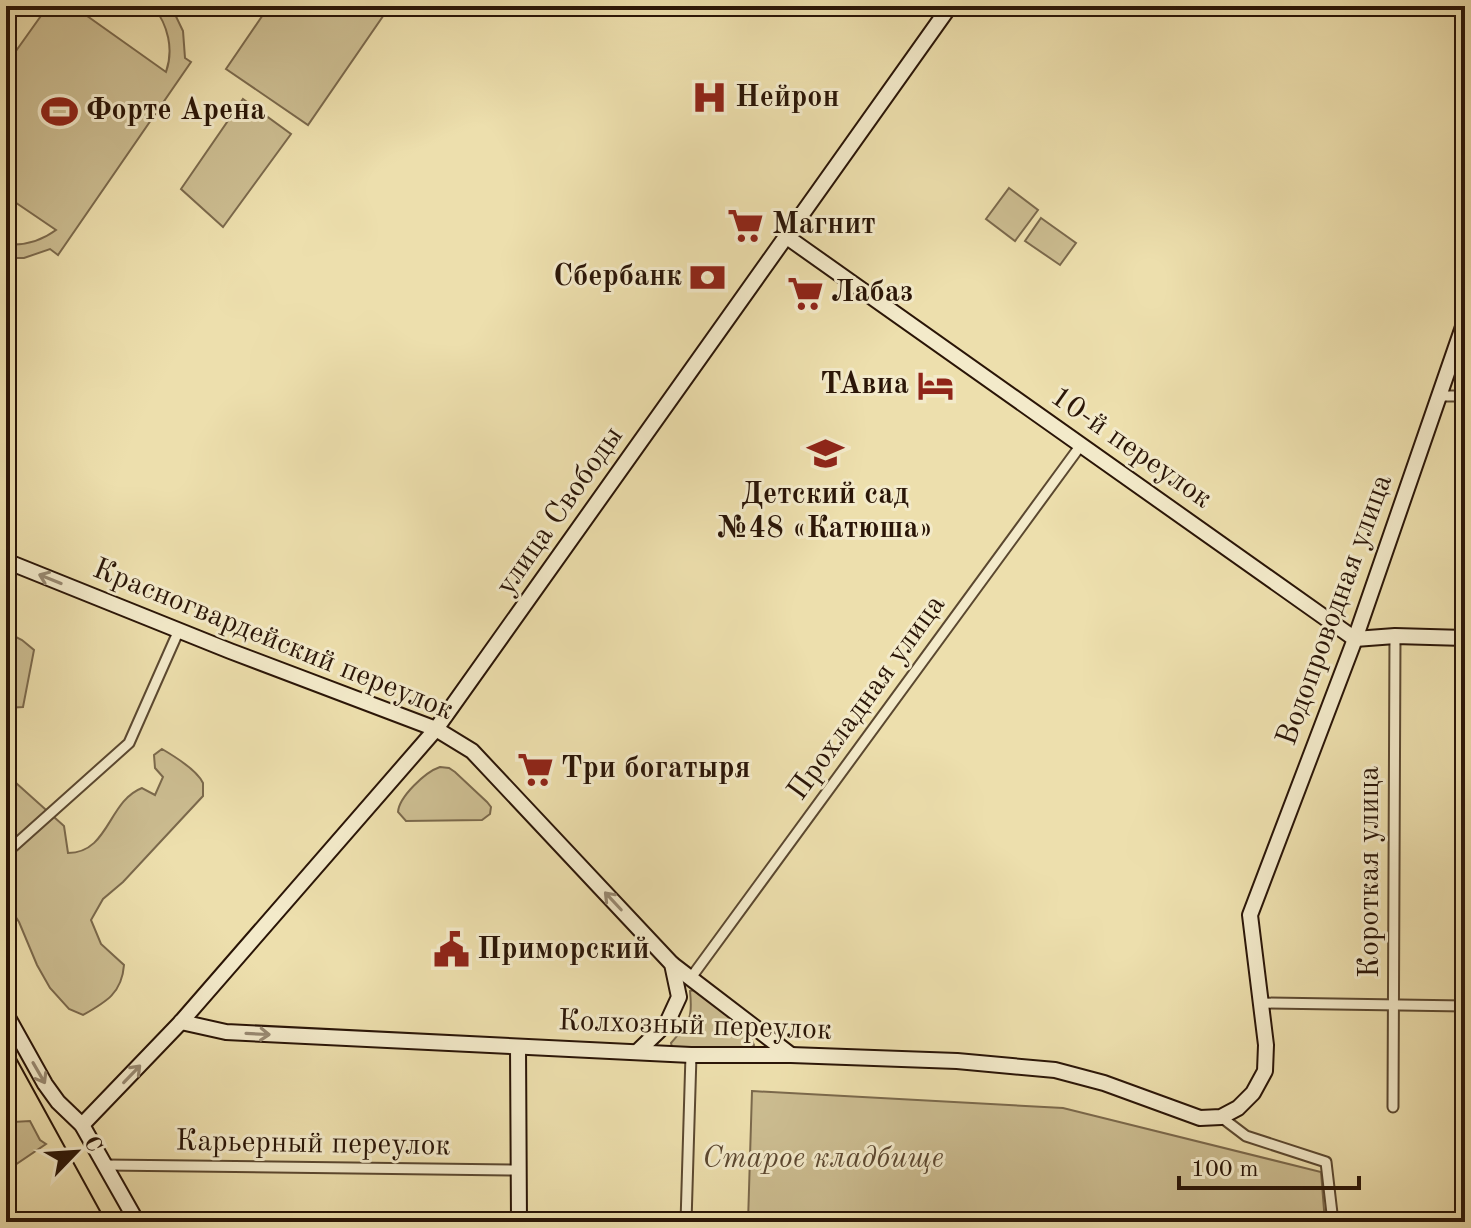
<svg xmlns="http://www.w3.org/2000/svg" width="1471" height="1228" viewBox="0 0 1471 1228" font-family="'Old Standard TT',serif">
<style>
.green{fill:#ccbd91;stroke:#7b694c;stroke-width:2}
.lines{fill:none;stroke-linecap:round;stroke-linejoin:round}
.street-casing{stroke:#5b4830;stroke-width:13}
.secondary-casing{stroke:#2a1507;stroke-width:18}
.street{stroke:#f3eaca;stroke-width:9}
.secondary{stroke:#f3eaca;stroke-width:14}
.tram{stroke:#2a1507;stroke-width:2}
.oneway{stroke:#998a72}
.labels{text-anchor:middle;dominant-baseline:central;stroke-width:6;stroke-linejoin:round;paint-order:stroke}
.poi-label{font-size:30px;font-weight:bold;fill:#2a1507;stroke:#f3eaca;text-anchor:start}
.street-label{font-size:30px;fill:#2a1507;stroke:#f3eaca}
.park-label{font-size:30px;font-style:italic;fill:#5b4730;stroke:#f3eaca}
</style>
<rect width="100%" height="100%" fill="#eddfad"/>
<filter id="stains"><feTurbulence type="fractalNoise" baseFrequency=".0025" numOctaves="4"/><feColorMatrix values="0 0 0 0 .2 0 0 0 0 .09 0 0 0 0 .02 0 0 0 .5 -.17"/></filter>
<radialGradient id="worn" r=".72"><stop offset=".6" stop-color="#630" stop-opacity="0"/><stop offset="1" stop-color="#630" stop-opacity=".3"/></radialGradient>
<g class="green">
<path d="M48,6H73L166,72C174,49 168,25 153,6H171L183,31L185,58L191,62L58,255L50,249L24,258H6V244C25,246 41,241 56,230L6,196V65Z"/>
<polygon points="269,6 390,6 308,125 226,69"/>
<polygon points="243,99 291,134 223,227 181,189"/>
<polygon points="1009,188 1038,210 1015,241 986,219"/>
<polygon points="1041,218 1076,243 1060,265 1025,241"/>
<polygon points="6,632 22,640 34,650 23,707 6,708"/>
<path d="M162,749C174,756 197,770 203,783C203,784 203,795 203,796L123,882L103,899L91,920L101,944L124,965C122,993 106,1002 83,1015L69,1009L50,988L37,965L19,922L6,902V774L64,826L68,853C109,853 108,801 142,788L155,795L163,777L155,768L154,755Z"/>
<path d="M440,767L449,768L455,772L487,802L491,807L490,814L482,820L406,821L398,812C399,797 425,772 440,767Z"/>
<path d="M695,990C712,1003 748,1026 754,1045L747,1050L708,1051L672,1047L671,1043C689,1022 693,1020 690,991Z"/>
<polygon points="752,1091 1063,1108 1321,1172 1325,1222 748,1222"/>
<polygon points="6,1105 13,1122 30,1121 40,1140 46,1144 6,1171"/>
</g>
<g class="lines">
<defs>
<g id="street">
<polyline points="1440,396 1465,396"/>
<polyline points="6,853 129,743 179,630"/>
<polyline points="690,979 1081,445"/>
<polyline points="1262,1003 1465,1006"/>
<polyline points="1393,1107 1395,636"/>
<polyline points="1221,1117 1246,1136 1326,1162 1333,1222"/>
<polyline points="106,1165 518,1170"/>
<polyline points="686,1222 691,1055"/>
</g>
<g id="secondary">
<polyline points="6,9 8,6"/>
<polyline points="787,237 1355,639 1395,636 1465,638"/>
<polyline points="6,561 230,651 436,729 472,751 672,964 679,997 667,1023 637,1052"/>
<polyline points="672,964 791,1055"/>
<polyline points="6,1014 45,1084 58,1102 82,1125 137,1222"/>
<polyline points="181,1022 226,1032 691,1055 791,1055 957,1061 1055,1070 1104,1083 1200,1118 1221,1117 1238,1108 1253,1093 1265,1071 1266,1045 1250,915 1355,639 1465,321"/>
<polyline points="518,1047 519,1222"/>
<polyline points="82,1125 181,1022 436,729 950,6"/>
</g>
</defs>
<use href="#street" class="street-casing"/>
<use href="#secondary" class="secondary-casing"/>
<use href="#street" class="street"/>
<use href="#secondary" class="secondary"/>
<polyline class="tram" points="6,1040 106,1222"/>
</g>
<defs><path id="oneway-shaft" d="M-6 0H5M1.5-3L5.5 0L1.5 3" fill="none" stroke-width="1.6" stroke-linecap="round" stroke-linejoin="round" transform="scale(2)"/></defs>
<g class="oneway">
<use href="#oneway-shaft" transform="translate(50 579) rotate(-158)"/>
<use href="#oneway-shaft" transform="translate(613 901) rotate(-133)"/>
<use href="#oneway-shaft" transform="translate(258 1034) rotate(3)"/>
<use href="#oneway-shaft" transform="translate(39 1073) rotate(60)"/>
<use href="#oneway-shaft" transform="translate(132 1074) rotate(-46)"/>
</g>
<defs>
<symbol id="hospital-bare" viewBox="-9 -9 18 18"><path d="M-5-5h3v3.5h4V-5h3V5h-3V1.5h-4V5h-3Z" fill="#8f2418" stroke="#f3eaca" stroke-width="2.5" paint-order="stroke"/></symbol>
<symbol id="stadium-bare" viewBox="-9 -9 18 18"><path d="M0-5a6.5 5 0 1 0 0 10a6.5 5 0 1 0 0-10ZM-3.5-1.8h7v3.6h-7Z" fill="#8f2418" stroke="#f3eaca" stroke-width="2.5" paint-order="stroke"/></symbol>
<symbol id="supermarket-bare" viewBox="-9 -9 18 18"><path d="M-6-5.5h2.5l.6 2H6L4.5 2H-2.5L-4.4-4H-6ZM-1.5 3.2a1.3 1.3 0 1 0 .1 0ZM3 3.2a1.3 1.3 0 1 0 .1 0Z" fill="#8f2418" stroke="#f3eaca" stroke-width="2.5" paint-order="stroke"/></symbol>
<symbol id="bank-bare" viewBox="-9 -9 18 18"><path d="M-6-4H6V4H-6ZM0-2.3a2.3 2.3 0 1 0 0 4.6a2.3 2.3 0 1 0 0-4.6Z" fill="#8f2418" stroke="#f3eaca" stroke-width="2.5" paint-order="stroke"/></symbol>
<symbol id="hotel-bare" viewBox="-9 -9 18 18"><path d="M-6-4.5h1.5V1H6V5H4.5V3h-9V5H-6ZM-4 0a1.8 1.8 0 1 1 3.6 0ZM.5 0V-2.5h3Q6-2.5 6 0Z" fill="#8f2418" stroke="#f3eaca" stroke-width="2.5" paint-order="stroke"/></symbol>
<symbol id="school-bare" viewBox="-9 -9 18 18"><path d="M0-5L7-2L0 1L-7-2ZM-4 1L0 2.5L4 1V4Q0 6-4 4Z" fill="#8f2418" stroke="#f3eaca" stroke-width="2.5" paint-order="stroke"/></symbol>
<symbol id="civic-bare" viewBox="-9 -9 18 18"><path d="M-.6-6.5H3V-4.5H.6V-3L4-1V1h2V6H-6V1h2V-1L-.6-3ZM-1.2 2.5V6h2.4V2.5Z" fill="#8f2418" stroke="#f3eaca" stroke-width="2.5" paint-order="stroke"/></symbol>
</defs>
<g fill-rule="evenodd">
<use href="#hospital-bare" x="684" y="72" width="51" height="51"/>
<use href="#stadium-bare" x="34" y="86" width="51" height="51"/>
<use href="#supermarket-bare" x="720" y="200" width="51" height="51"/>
<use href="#bank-bare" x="682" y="252" width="51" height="51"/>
<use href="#supermarket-bare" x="780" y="268" width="51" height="51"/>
<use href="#hotel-bare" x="910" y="360" width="51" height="51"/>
<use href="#school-bare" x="800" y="428" width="51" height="51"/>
<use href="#supermarket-bare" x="510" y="744" width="51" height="51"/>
<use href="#civic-bare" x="426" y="924" width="51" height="51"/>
</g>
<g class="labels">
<g class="poi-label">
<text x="735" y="98">Нейрон</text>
<text x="86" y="111">Форте Арена</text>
<text x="772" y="225">Магнит</text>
<text x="682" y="277" text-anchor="end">Сбербанк</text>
<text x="831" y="293">Лабаз</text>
<text x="909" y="385" text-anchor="end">ТАвиа</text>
<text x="825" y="495" text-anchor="middle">Детский сад<tspan x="825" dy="34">№48 «Катюша»</tspan></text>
<text x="561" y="769">Три богатыря</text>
<text x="477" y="950">Приморский</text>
</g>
<g class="street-label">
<text transform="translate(1131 448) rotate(35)">10-й переулок</text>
<text transform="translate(560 511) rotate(-55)">улица Свободы</text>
<text transform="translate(1335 610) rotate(-70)">Водопроводная улица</text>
<text transform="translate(273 640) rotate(22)">Красногвардейский переулок</text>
<text transform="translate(867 698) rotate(-54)">Прохладная улица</text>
<text transform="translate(1370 872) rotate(-90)">Короткая улица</text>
<text transform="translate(695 1026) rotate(2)">Колхозный переулок</text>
<text transform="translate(313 1144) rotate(1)">Карьерный переулок</text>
</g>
<g class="park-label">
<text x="823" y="1159">Старое кладбище</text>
</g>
</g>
<rect width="1471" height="1228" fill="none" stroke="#eddfad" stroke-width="32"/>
<rect x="8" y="8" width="1455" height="1212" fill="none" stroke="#2a1507" stroke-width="4"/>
<rect x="16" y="16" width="1439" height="1196" fill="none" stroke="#2a1507" stroke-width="2"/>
<g transform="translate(76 1152) rotate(65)" stroke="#f3eaca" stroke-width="6" paint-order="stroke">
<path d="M0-6L14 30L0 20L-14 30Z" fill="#2a1507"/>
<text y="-12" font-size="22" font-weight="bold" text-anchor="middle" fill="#2a1507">С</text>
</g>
<path d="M1179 1176v12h180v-12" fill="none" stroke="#2a1507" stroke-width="4"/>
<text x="1191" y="1176" font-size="24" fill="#2a1507" stroke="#f3eaca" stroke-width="6" paint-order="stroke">100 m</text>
<rect width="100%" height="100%" filter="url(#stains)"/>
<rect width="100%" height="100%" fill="url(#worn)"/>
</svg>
